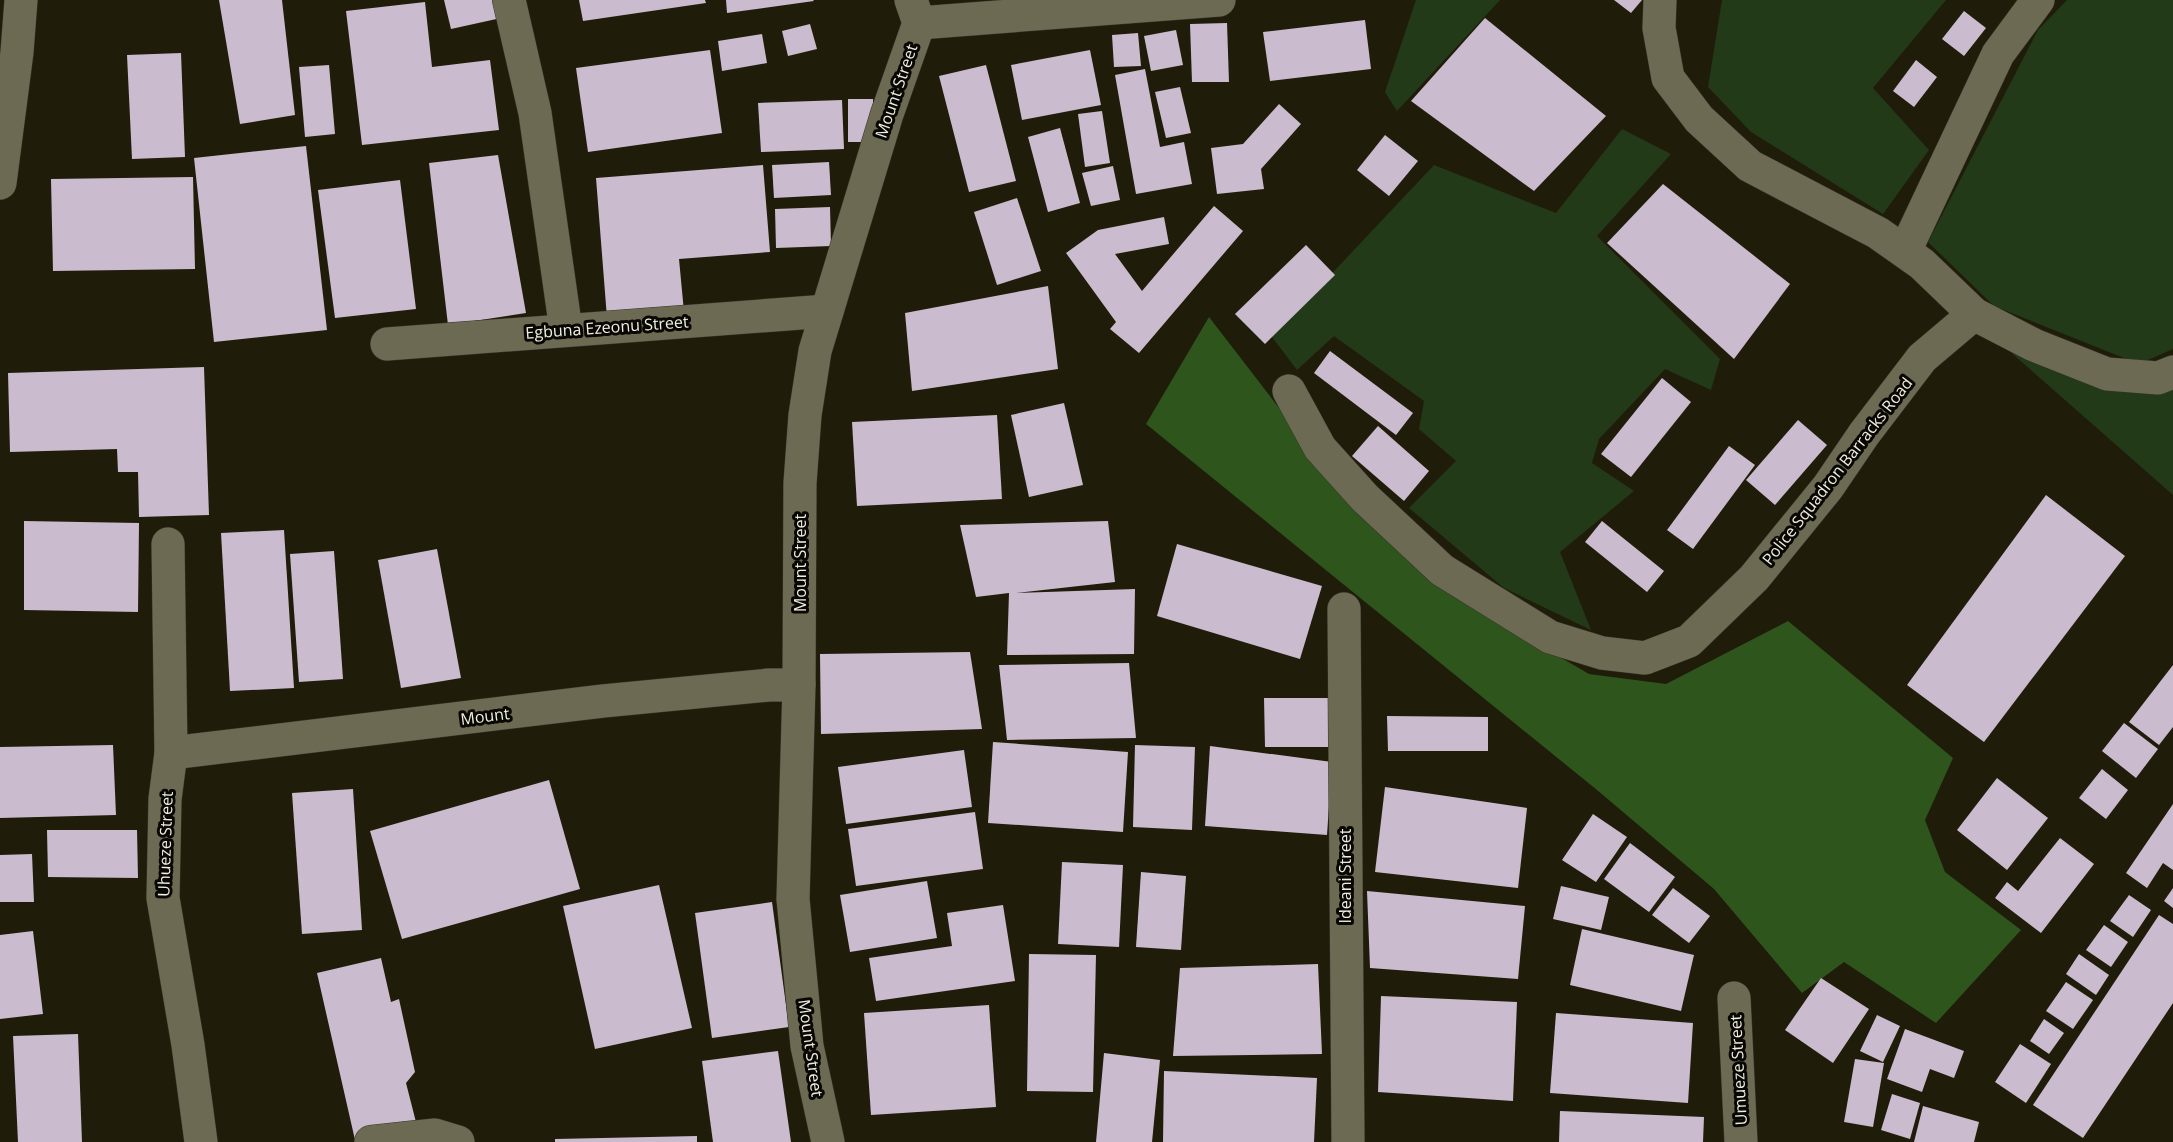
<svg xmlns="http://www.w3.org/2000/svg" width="2173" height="1142" viewBox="0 0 2173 1142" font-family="'Open Sans',sans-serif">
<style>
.green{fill:#223a18}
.forest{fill:#2e551c}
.building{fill:#cbbbce}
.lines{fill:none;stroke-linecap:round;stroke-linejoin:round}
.street-casing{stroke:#38352d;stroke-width:34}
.street{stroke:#6d6a54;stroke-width:33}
.labels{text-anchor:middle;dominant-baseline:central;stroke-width:6;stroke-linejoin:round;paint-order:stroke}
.street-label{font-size:16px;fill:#f0eee2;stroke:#080702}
</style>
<rect width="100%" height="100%" fill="#201c0a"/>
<g class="green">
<polygon points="1416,0 1500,0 1397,111 1385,92"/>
<polygon points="1722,0 1946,0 1873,88 1929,150 1883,214 1751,132 1708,87"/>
<polygon points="2067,0 2173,0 2173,349 2139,364 1994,306 1928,242 2038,30"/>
<polygon points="1622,129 1671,154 1597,236 1720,359 1711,390 1665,369 1599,439 1592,463 1634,491 1560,552 1591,630 1504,588 1409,508 1456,461 1419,429 1424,401 1334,336 1297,370 1272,337 1434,165 1556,213"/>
<polygon points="2006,348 2173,380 2173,495"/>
</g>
<polygon class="forest" points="1209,317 1343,491 1445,590 1589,674 1666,684 1788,621 1953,758 1925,820 1945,872 2021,930 1936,1023 1844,962 1802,993 1714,889 1597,790 1146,424"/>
<g class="building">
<polygon points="219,0 282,0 295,115 240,124"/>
<polygon points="444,0 497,0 501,18 451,29"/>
<polygon points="579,0 705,0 706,3 583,21"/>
<polygon points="726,0 813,0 814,1 727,13"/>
<polygon points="1614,0 1642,0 1631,13"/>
<polygon points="425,2 432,67 490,60 499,130 362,145 346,11"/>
<polygon points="1964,11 1986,28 1964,56 1942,39"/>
<polygon points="1485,18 1606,116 1534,191 1411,101"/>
<polygon points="1365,20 1371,69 1270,81 1263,32"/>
<polygon points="1227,23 1229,82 1192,82 1190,24"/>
<polygon points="810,24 817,49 788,56 782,31"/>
<polygon points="1176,30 1183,65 1151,71 1144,36"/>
<polygon points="1138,33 1141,66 1114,67 1112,35"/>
<polygon points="762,34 767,63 722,71 718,41"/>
<polygon points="710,50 722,133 588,152 576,68"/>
<polygon points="1090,50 1101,105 1022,120 1011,65"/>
<polygon points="181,53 185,157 132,159 127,55"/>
<polygon points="1916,60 1937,77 1914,107 1893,91"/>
<polygon points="329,65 335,134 305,137 299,67"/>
<polygon points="986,65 1016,181 969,192 939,76"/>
<polygon points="1145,69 1160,147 1184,142 1192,184 1136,194 1115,75"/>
<polygon points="1180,87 1191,133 1166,138 1155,92"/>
<rect x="848" y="99" width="25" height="43"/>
<polygon points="842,100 844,149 761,152 758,103"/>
<polygon points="1279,104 1301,124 1261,169 1264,189 1217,194 1211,148 1243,144"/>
<polygon points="1102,111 1110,163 1085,167 1078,114"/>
<polygon points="1060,128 1080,203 1048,212 1028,137"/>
<polygon points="1385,135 1418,161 1389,196 1357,170"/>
<polygon points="306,146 327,330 214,342 194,158"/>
<polygon points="498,155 526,313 448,325 429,163"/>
<polygon points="829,162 831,195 774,198 772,165"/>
<polygon points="763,165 770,252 679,259 684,312 607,318 596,178"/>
<polygon points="1113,166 1120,200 1091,206 1082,173"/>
<polygon points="193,177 195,269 53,271 51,179"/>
<polygon points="400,180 416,309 335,318 318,190"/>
<polygon points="1663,184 1790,284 1734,359 1607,243"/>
<polygon points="1017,198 1041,271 997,285 974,212"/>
<polygon points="1214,206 1243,231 1139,353 1110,329 1116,322 1066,253 1098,230 1164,217 1169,244 1115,254 1142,291"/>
<polygon points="830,207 831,246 776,248 775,209"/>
<polygon points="1306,245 1335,275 1265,344 1235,314"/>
<polygon points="1048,286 1058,369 912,391 905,313"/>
<polygon points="1330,351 1413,413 1396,435 1314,373"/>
<polygon points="204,367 209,515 139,517 138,472 118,472 117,449 10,452 8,373"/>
<polygon points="1662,378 1691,402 1631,477 1601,454"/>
<polygon points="1064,403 1083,485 1029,497 1011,415"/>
<polygon points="997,415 1002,499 857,506 852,422"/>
<polygon points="1798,420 1827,445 1775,505 1746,480"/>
<polygon points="1378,426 1429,471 1404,501 1352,456"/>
<polygon points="1729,446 1755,465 1693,549 1667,530"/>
<polygon points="2046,495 2125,556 1984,742 1907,685"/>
<polygon points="24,521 139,523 138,612 24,610"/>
<polygon points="1108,521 1115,582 1016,593 1135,589 1134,654 1007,655 1009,593 976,597 960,525"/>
<polygon points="1602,521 1664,571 1647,592 1585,542"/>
<polygon points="284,530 294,688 230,691 221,533"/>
<polygon points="1177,544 1322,586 1300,659 1157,616"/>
<polygon points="437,549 461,678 401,688 378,560"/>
<polygon points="334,551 343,679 299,682 290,554"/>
<polygon points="970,652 982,729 821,734 820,654"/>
<polygon points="1129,663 1136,738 1007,740 999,665"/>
<polygon points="2173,665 2173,727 2159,745 2129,722"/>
<polygon points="1264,698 1329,698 1330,747 1265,747"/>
<polygon points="1387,716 1488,717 1488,751 1388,751"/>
<polygon points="2124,723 2158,749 2136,778 2102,751"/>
<polygon points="993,742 1128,752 1123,832 988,823"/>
<polygon points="113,745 116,815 0,818 0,747"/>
<polygon points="1135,745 1195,747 1192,830 1133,827"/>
<polygon points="1210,746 1332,762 1327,835 1205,826"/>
<polygon points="964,750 972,807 846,824 838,767"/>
<polygon points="2102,769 2128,790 2106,819 2079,798"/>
<polygon points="1997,778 2048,818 2007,870 1957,830"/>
<polygon points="549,780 580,889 402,939 370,831"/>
<polygon points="1385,787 1527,808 1518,888 1375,872"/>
<polygon points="353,789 362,930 302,934 292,793"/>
<polygon points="2173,804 2173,870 2163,863 2147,888 2126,873"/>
<polygon points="975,812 983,869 856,886 848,829"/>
<polygon points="1593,814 1627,837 1596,882 1562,860"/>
<polygon points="47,830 137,830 138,878 48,877"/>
<polygon points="2060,838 2094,864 2041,933 1995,898 2007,882 2018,891"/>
<polygon points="1630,843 1675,877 1649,912 1604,879"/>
<polygon points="32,854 34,902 0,902 0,855"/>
<polygon points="1062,862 1123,865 1119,947 1058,944"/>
<polygon points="1141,872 1186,876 1181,950 1136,947"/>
<polygon points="927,881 937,938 850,952 840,895"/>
<polygon points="659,885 692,1028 595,1049 563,906"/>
<polygon points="1561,886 1609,897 1601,930 1553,919"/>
<polygon points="1673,888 1710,916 1689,943 1652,915"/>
<polygon points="2173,888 2173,908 2164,901"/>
<polygon points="1367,891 1525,906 1518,979 1370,968"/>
<polygon points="2129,895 2151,910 2133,937 2110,921"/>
<polygon points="772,902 789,1027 712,1038 695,913"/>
<polygon points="1003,905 1015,981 876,1001 869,958 952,946 947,913"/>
<polygon points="2159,915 2173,924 2173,1003 2083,1138 2033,1105"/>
<polygon points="2104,925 2128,942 2111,967 2086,950"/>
<polygon points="1582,929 1694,955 1681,1011 1570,985"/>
<polygon points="33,931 43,1014 0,1019 0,935"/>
<polygon points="1029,954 1096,955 1093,1092 1027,1091"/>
<polygon points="2079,954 2109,975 2096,995 2066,974"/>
<polygon points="381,958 391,1002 399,999 415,1072 406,1083 417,1126 355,1140 317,973"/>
<polygon points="1318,964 1322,1054 1173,1056 1180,968"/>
<polygon points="1821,978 1869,1009 1833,1063 1785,1030"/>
<polygon points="2066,982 2093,1000 2073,1029 2046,1011"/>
<polygon points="1381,996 1517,1002 1513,1101 1378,1092"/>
<polygon points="989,1005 996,1107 871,1115 864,1013"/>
<polygon points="1556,1013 1693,1023 1688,1103 1550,1093"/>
<polygon points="1877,1015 1900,1026 1883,1062 1860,1051"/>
<polygon points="2044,1019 2064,1033 2049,1054 2030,1041"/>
<polygon points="1905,1029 1964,1051 1954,1078 1930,1069 1922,1092 1887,1079"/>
<polygon points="78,1034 82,1142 18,1142 13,1036"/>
<polygon points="2020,1044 2051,1064 2026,1103 1995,1082"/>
<polygon points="778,1051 791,1142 713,1142 702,1061"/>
<polygon points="1104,1053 1160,1060 1152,1142 1096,1142"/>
<polygon points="1855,1059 1884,1063 1873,1127 1844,1122"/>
<polygon points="1164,1071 1317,1078 1314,1142 1163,1142"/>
<polygon points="1892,1094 1920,1103 1910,1139 1881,1130"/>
<polygon points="1923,1106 1979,1122 1974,1142 1914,1142"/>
<polygon points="1560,1111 1704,1117 1703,1142 1559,1142"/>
<polygon points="697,1136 697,1142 555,1142 555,1139"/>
</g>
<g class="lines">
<defs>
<g id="street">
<polyline points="509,0 535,113 566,330"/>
<polyline points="1660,0 1659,28 1668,78 1699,119 1750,166 1878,233 1922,264 1974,314 2034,345 2107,374 2158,378 2173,372"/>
<polyline points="919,23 1219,0"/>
<polyline points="0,183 17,52 21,0"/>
<polyline points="1905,251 1998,54 2038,0"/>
<polyline points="387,344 827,311"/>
<polyline points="1289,391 1320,448 1365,498 1442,570 1550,637 1602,653 1645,658 1689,641 1754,578 1828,487 1864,434 1922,358 1974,314"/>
<polyline points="168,544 171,753 165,799 163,898 188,1045 201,1142"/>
<polyline points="1344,609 1348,1142"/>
<polyline points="171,753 603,701 769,685 799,685"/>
<polyline points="1734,998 1741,1142"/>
<polyline points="371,1142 435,1135 458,1142"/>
<polyline points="828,1142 807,1046 793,899 799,685 800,483 805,415 815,351 887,114 919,23 911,0"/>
</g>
</defs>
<use href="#street" class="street-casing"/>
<use href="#street" class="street"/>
</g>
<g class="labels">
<g class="street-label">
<text transform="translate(896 91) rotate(-71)">Mount Street</text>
<text transform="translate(607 327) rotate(-4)">Egbuna Ezeonu Street</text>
<text transform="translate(1837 471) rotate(-52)">Police Squadron Barracks Road</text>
<text transform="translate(800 563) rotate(-90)">Mount Street</text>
<text transform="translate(485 716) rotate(-7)">Mount</text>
<text transform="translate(165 844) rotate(-88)">Uhueze Street</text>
<text transform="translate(1345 876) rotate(-90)">Ideani Street</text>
<text transform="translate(811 1048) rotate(82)">Mount Street</text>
<text transform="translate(1738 1070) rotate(-93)">Umueze Street</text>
</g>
</g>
</svg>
